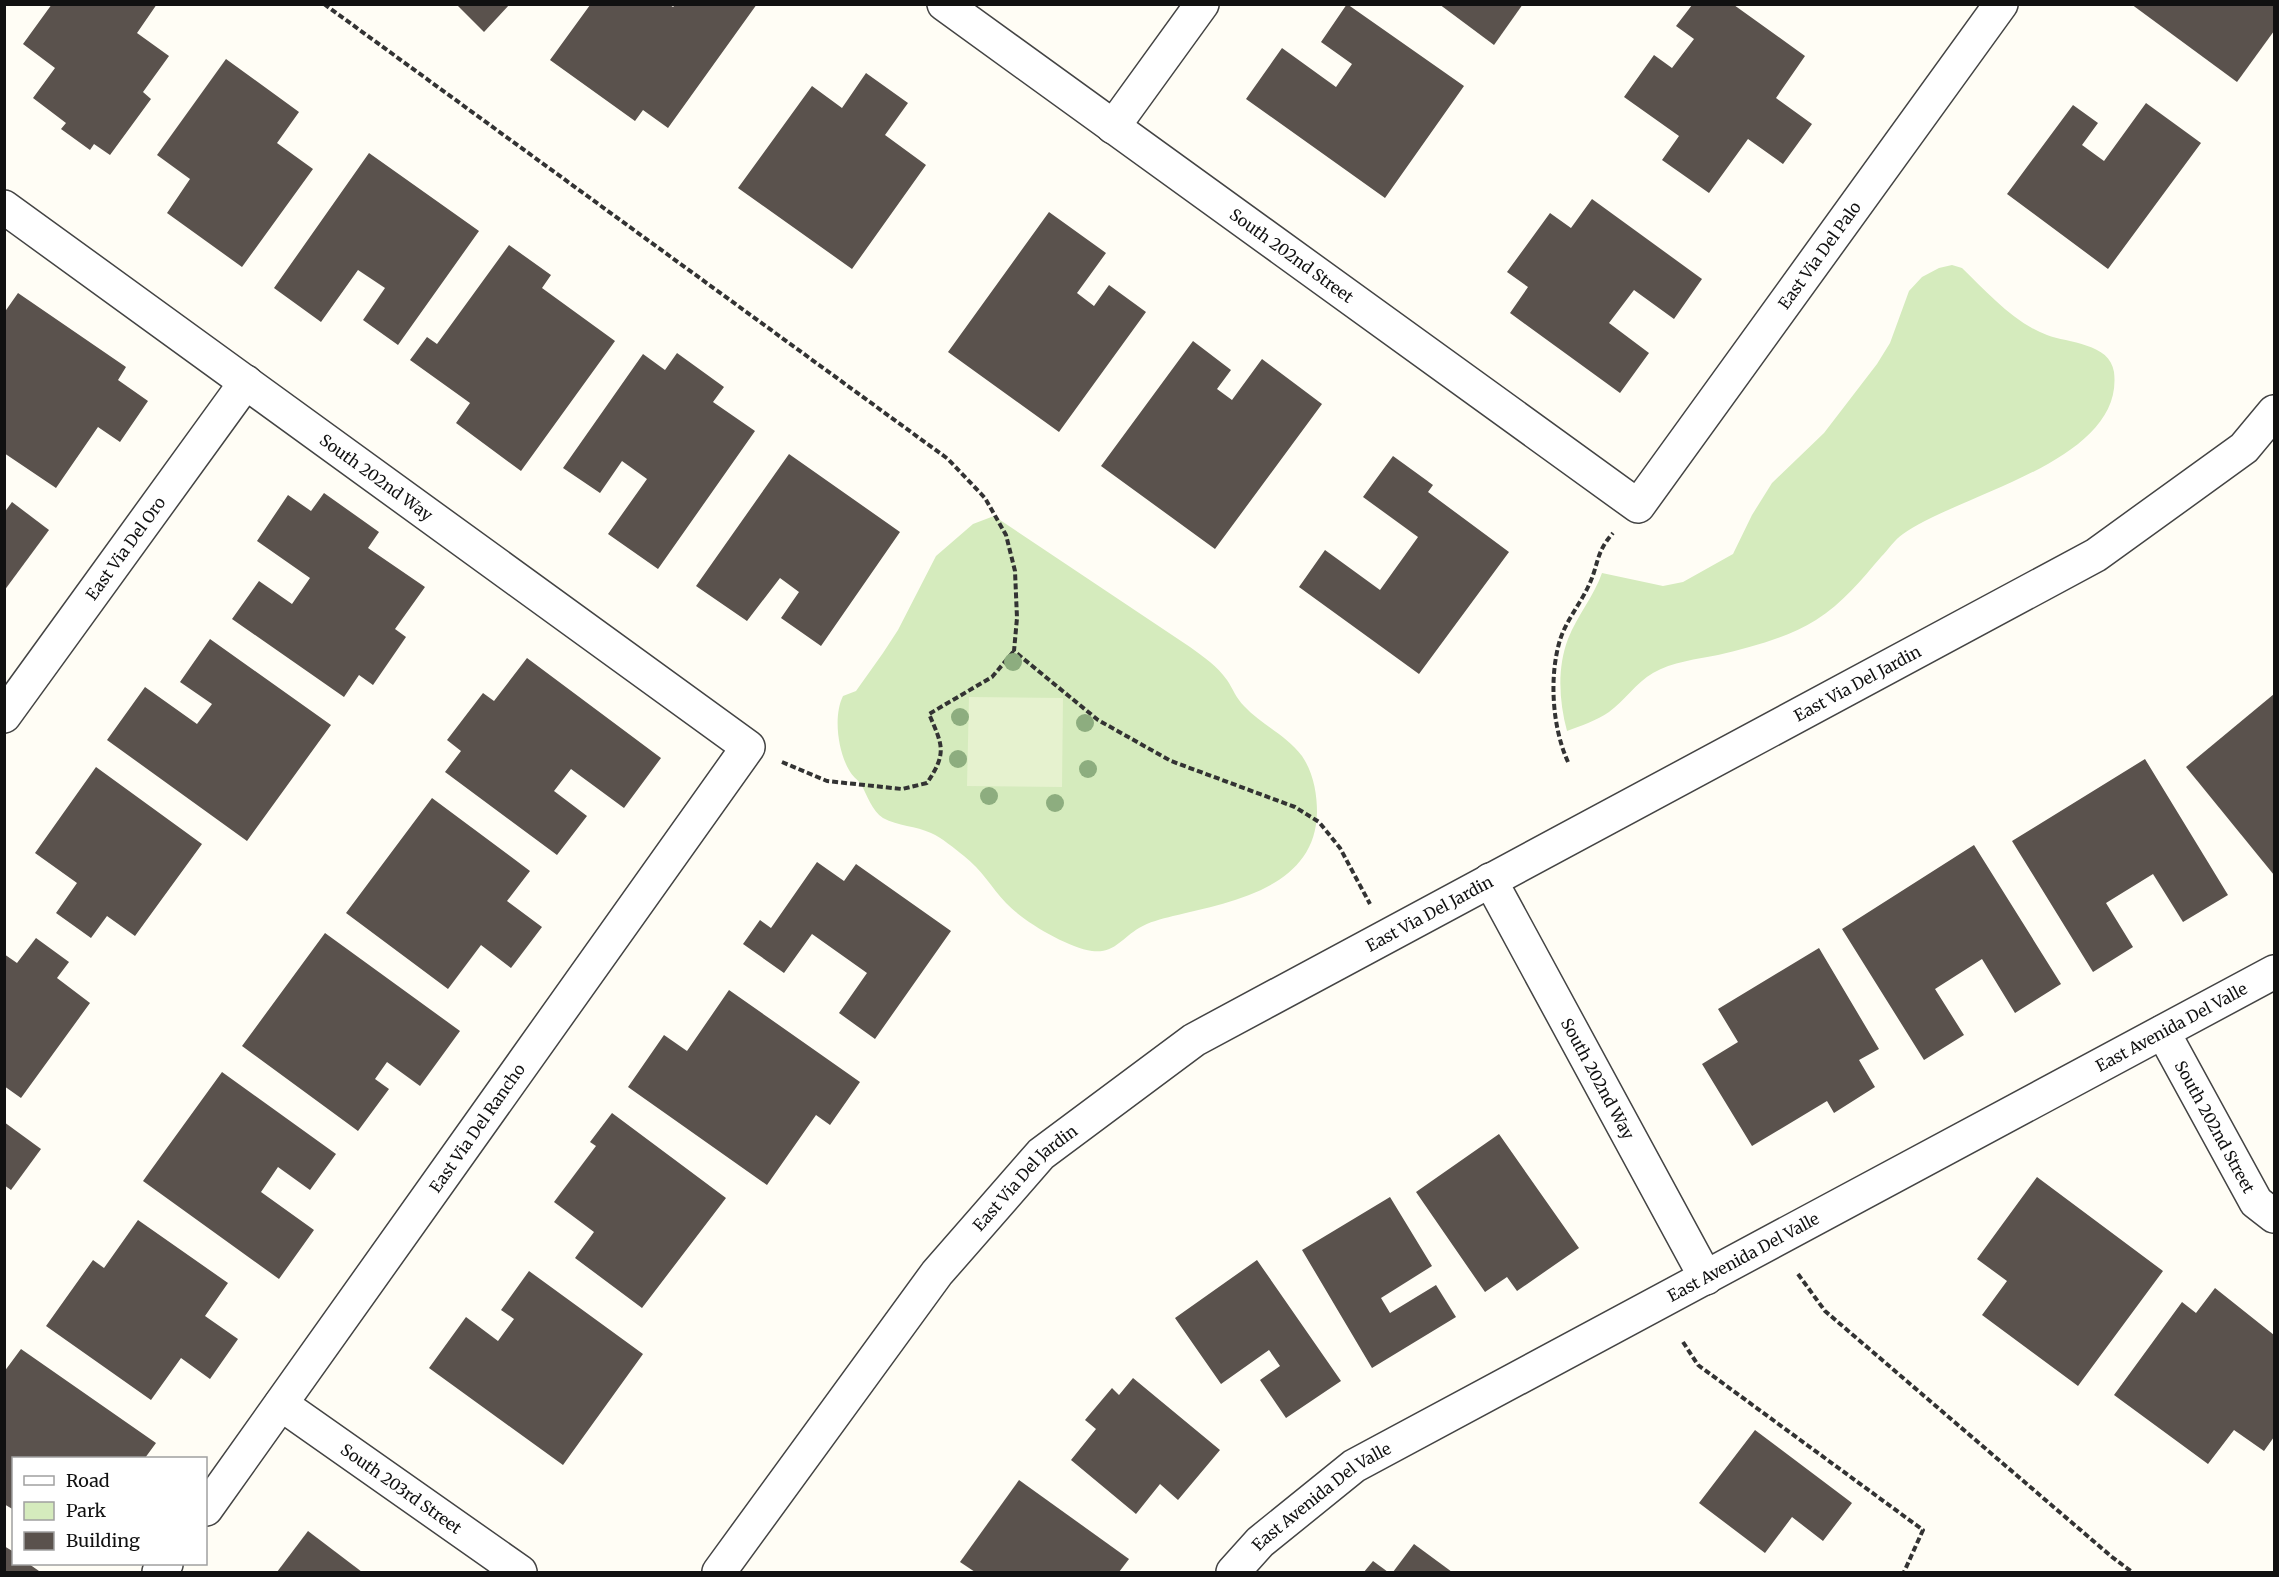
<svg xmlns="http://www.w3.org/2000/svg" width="2279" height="1577" viewBox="0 0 2279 1577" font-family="Merriweather,serif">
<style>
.green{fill:#d5ebbd}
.pitch{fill:#e6f2cf}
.building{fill:#5a524d}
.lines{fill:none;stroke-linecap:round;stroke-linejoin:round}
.street-casing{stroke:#444;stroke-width:36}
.path{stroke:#333;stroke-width:4;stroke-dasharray:6 3;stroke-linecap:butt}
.street{stroke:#fff;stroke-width:33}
.tree{fill:#8dad7f}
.labels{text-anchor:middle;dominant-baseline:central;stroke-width:6;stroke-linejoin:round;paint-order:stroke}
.street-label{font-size:16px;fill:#111;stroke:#fff}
</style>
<rect width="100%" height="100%" fill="#fffdf5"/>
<g class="green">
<path d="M1952,265L1962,268C1986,291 2014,323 2047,335C2068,343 2110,343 2114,372C2125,462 1958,494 1903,534C1895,539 1888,550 1881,557C1862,579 1842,604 1816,620C1787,638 1752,647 1718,655C1697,659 1672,662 1653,673C1636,683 1624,701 1609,712C1597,720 1581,726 1567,731C1559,701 1557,668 1568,639C1577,616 1594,596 1602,573L1663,586L1683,582L1733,554L1752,515L1772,483L1824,433L1877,364L1890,343L1909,291L1922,277L1939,268Z"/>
<path d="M994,516L1190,647C1204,657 1217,666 1227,680C1233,689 1236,698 1244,706C1262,725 1286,735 1302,756C1313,772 1317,793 1317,812C1316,888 1231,902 1173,916C1161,919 1149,922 1139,928C1122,938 1114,954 1092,951C1067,947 1024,922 1006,903C991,887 982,870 964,856C954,848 942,838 931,833C916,826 898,826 883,818C872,811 867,795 861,784C857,779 852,776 849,770C838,751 833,716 843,696L856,691L883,653L898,630L936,556L973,524Z"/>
</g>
<polygon class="pitch" points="969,697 1063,698 1062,787 967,786"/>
<g class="building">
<polygon points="52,4 157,4 137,33 169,56 143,92 151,99 110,155 94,144 90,150 61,129 66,123 33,98 55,68 23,44"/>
<polygon points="456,4 510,4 484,32"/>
<polygon points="676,4 757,4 668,128 643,110 635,121 550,60 590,5 670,5 673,7"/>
<polygon points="1347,4 1464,86 1385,198 1246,99 1282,48 1336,87 1352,64 1321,42"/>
<polygon points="1439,4 1523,4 1494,45"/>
<polygon points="2131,4 2274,4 2274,31 2237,82"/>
<polygon points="1692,5 1734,5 1805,56 1776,98 1812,124 1783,164 1748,139 1709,193 1662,160 1679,136 1624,97 1654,55 1672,68 1694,39 1676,26"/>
<polygon points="226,59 299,112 277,143 313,169 242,267 167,213 190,179 157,155"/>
<polygon points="866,73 908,103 885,135 926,165 852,269 738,188 812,86 842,108"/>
<polygon points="2146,103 2201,143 2108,269 2007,194 2073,105 2098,123 2082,145 2104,161"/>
<polygon points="369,153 479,231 398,345 363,320 385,288 358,270 321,322 274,288"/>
<polygon points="1592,199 1702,279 1674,319 1634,290 1609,323 1649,353 1620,393 1510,313 1528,287 1507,272 1550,213 1571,228"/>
<polygon points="1049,212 1106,253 1077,293 1094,306 1109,285 1146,312 1059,432 948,352"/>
<polygon points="509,245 551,275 542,288 615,341 521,471 456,423 470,403 410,360 427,337 437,344"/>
<polygon points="18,293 126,367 118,380 148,401 120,442 98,427 56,488 4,453 4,313"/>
<polygon points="1193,341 1231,370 1217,389 1232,400 1262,359 1322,404 1215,549 1101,466"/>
<polygon points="677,353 724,387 713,402 755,431 658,569 608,534 647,479 622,461 600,493 563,468 643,354 665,370"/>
<polygon points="789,454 900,532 821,646 781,618 799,592 780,578 747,621 696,586"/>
<polygon points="1393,456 1433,485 1428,492 1509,552 1419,674 1299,587 1325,550 1380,590 1418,537 1363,497"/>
<polygon points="324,493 379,532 368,548 425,587 395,629 406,637 373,685 359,675 344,697 232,619 259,581 292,604 310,578 257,541 288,495 311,511"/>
<polygon points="12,502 49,530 4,591 4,513"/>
<polygon points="210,639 331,725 247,841 107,740 145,687 197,724 212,704 180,682"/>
<polygon points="527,658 661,758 624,808 571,769 554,791 587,816 557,855 445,772 461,751 447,740 483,693 494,701"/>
<polygon points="2274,694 2274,875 2186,767"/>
<polygon points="2145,759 2228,895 2183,922 2153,874 2106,903 2133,947 2093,972 2012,841"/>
<polygon points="96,767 202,844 135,936 107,916 91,938 56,913 77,883 35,853"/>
<polygon points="432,798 530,871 507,901 542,927 511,968 481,945 448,989 346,913"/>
<polygon points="1974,845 2061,984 2015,1013 1982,959 1935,989 1964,1035 1924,1060 1842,929"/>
<polygon points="817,862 844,881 856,864 951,931 875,1039 839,1013 867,973 812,934 784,973 743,944 760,920 771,928"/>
<polygon points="325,933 460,1031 420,1086 387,1062 375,1079 389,1089 358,1131 242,1046"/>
<polygon points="36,938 69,962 57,978 90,1003 21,1098 4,1086 4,954 17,963"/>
<polygon points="1819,948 1879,1049 1859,1060 1875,1087 1834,1113 1827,1101 1752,1146 1702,1064 1738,1042 1718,1009"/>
<polygon points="729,990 860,1082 830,1125 816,1115 767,1185 628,1087 664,1035 687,1051"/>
<polygon points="222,1072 336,1154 310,1190 278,1167 261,1192 314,1230 279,1279 143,1181"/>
<polygon points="612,1113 726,1198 642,1308 575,1258 594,1232 554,1202 596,1146 590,1142"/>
<polygon points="4,1122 41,1149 11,1190 4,1185"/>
<polygon points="1499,1134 1579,1248 1517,1291 1507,1277 1485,1292 1416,1192"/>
<polygon points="2037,1177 2163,1271 2078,1386 1982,1315 2007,1281 1977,1259"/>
<polygon points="1390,1197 1432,1266 1381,1298 1390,1313 1436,1285 1456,1317 1372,1368 1302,1250"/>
<polygon points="138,1220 228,1283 205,1316 238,1339 210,1379 181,1358 151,1400 46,1326 93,1260 104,1268"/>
<polygon points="1257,1260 1341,1381 1286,1418 1260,1380 1280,1366 1269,1350 1221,1384 1175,1318"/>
<polygon points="529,1271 643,1354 563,1465 429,1368 466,1317 498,1341 514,1319 501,1310"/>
<polygon points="2215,1288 2274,1335 2274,1437 2264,1451 2234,1430 2208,1464 2114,1395 2182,1302 2196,1313"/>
<polygon points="21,1349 156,1443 145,1458 14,1458 14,1510 4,1504 4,1372"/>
<polygon points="1133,1378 1220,1450 1178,1500 1160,1484 1136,1514 1071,1460 1096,1429 1085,1420 1112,1388 1119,1395"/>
<polygon points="1755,1430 1852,1503 1823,1541 1792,1517 1765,1553 1699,1503"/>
<polygon points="1019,1480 1129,1559 1119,1572 975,1572 960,1562"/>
<polygon points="308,1531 362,1572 277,1572"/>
<polygon points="1414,1544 1452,1572 1393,1572"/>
<polygon points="4,1546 14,1552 14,1564 29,1564 39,1571 38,1572 4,1572"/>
<polygon points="1373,1561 1388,1572 1364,1572"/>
</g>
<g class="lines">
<defs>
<g id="street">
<path id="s1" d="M944,4L1638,506L2001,4"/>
<polyline points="1113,127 1202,4"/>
<path id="s2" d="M4,207L748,747L206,1509"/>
<path id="s3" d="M4,716L246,382"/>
<path id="s4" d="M1490,880L1706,1278"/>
<path id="s5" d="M2163,1032L2256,1202L2274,1216"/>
<path id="s6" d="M281,1404L520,1572"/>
<polyline points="159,1572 166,1564"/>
<path id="s7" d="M719,1572L937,1273L1041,1154L1194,1040L2096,555L2244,448L2274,412"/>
<path id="s8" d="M1233,1572L1260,1542L1354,1466L2274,972"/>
</g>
</defs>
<use href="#street" class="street-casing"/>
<g class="path">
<polyline points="324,4 948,459 985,498 1006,535 1015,571 1017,618 1014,651 1098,720 1171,761 1295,807 1319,822 1340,848 1370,904"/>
<path d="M782,762L827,781L902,789L927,783C947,753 943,746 929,714L992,677L1014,651"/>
<path d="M1568,762C1552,727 1549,676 1560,640C1566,621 1580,604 1588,587C1599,565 1595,553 1613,533"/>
<polyline points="1798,1274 1825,1311 2112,1557 2132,1572"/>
<polyline points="1683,1342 1698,1365 1923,1530 1904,1572"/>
</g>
<use href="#street" class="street"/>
</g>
<g class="tree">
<circle cx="1013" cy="662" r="9"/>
<circle cx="960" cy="717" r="9"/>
<circle cx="1085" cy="723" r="9"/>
<circle cx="958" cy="759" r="9"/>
<circle cx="1088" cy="769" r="9"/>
<circle cx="989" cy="796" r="9"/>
<circle cx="1055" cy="803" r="9"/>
</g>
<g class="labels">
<g class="street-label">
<text stroke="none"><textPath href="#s1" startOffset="429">South 202nd Street</textPath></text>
<text stroke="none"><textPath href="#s1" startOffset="1166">East Via Del Palo</textPath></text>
<text stroke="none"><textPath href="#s2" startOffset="460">South 202nd Way</textPath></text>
<text stroke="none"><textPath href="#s3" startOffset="207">East Via Del Oro</textPath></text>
<text stroke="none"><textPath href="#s7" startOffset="1472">East Via Del Jardin</textPath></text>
<text stroke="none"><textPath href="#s7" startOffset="986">East Via Del Jardin</textPath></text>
<text stroke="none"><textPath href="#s8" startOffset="1089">East Avenida Del Valle</textPath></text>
<text stroke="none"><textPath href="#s4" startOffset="226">South 202nd Way</textPath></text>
<text stroke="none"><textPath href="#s5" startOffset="108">South 202nd Street</textPath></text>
<text transform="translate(477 1128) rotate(-55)">East Via Del Rancho</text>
<text stroke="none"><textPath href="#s7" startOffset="500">East Via Del Jardin</textPath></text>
<text stroke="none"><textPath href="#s8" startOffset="603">East Avenida Del Valle</textPath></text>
<text stroke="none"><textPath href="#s6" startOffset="147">South 203rd Street</textPath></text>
<text stroke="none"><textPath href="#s8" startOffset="117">East Avenida Del Valle</textPath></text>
</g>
</g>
<rect width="2279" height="1577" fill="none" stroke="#111111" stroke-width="12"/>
<rect x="12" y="1457" width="195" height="108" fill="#ffffff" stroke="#a0a0a0" stroke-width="1.5"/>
<rect x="24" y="1476" width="30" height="9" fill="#ffffff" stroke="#a0a0a0" stroke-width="1.5"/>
<text x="66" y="1487" font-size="18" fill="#111111">Road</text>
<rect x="24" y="1502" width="30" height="18" fill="#d5ebbd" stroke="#a0a0a0" stroke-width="1.5"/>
<text x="66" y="1517" font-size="18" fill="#111111">Park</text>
<rect x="24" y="1532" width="30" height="18" fill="#5a524d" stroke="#a0a0a0" stroke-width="1.5"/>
<text x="66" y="1547" font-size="18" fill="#111111">Building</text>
</svg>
